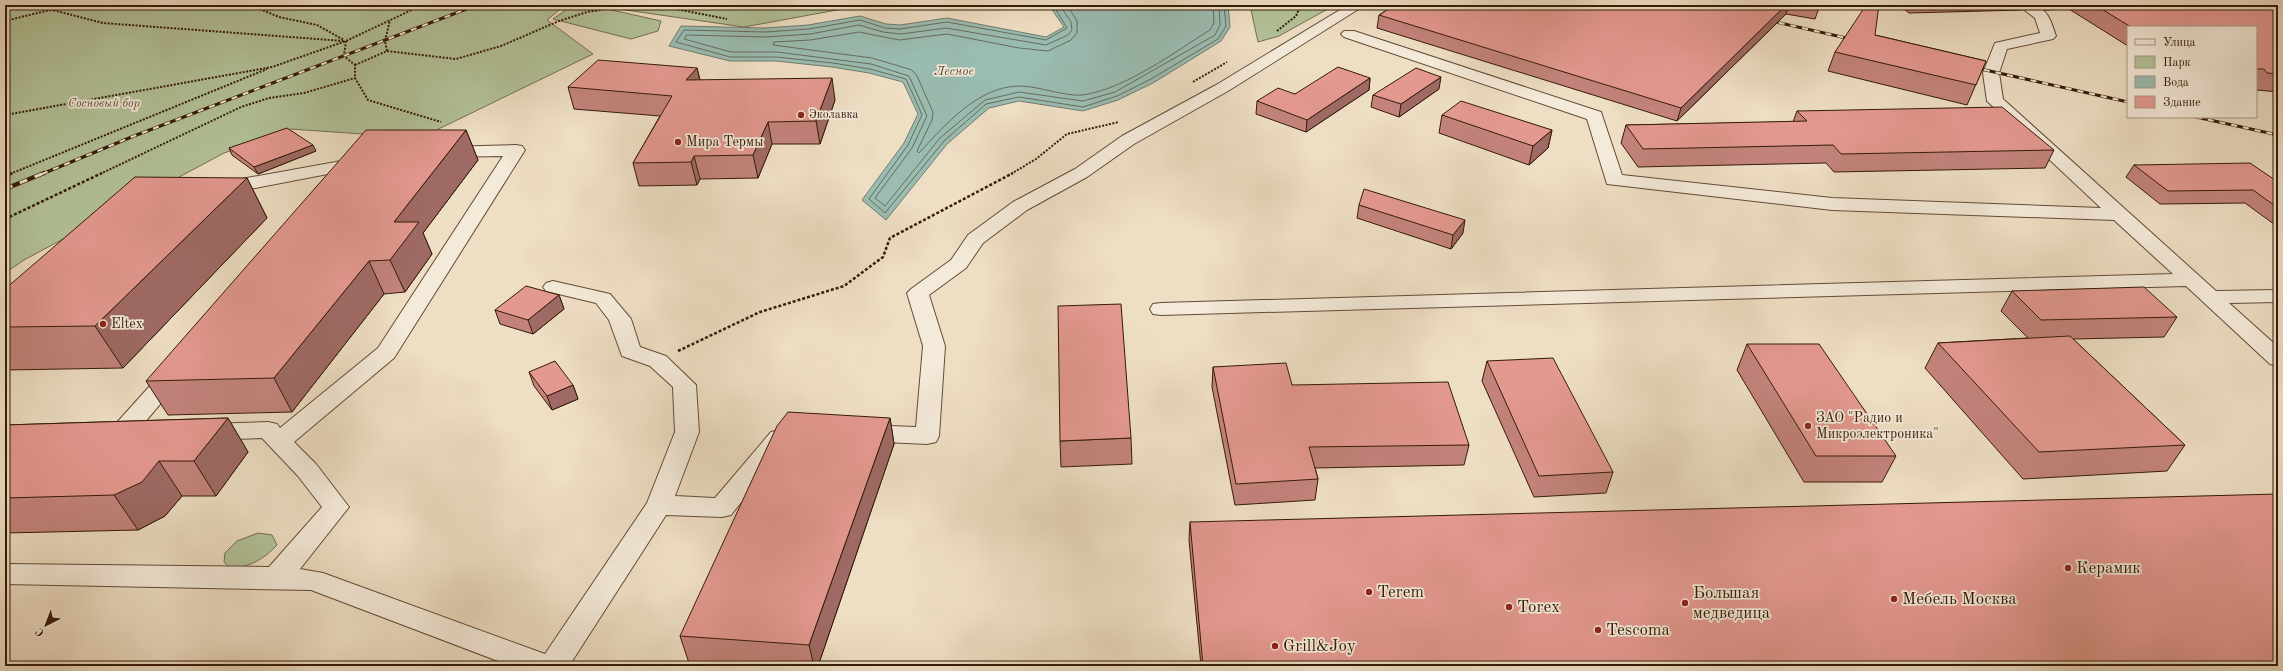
<svg xmlns="http://www.w3.org/2000/svg" width="2283" height="671" viewBox="0 0 2283 671" font-family="'Old Standard TT',serif">
<style>
.green{fill:#b3c299;stroke:#746e50}
.water{fill:#9abcb1;stroke:#727b6d}
.lines{fill:none;stroke-linecap:round;stroke-linejoin:round}
.shore{stroke:#686b5c;stroke-width:1}
.minor-casing{stroke:#634b36;stroke-width:2}
.path-far1{stroke:#351a07;stroke-width:2;stroke-dasharray:2 1.5;stroke-linecap:butt}
.path{stroke:#351a07;stroke-width:2.5;stroke-dasharray:3 2;stroke-linecap:butt}
.minor{fill:#f4ead9;fill-rule:evenodd}
.rail-far1-casing{stroke:#351a07;stroke-width:3}
.rail-casing{stroke:#351a07;stroke-width:4.5}
.rail-far1{stroke:#f4ead9;stroke-width:2;stroke-dasharray:6;stroke-linecap:butt}
.rail{stroke:#f4ead9;stroke-width:3;stroke-dasharray:8;stroke-linecap:butt}
.wall{fill:#c3837c;stroke:#351a07}
.shaded-wall{fill:#9f6a65;stroke:#351a07}
.building{fill:#e39890;stroke:#351a07}
.poi-dot{fill:#8f2418;stroke:#f4ead9;stroke-width:1.5}
.labels{text-anchor:middle;dominant-baseline:central;stroke-width:3.5;stroke-linejoin:round;paint-order:stroke}
.far-park-label{font-size:12px;font-style:italic;fill:#5b4c33;stroke:#f4ead9}
.far-poi-label{font-size:12px;fill:#351a07;stroke:#f4ead9;text-anchor:start}
.far-water-label{font-size:13px;font-style:italic;fill:#534b3a;stroke:#f4ead9}
.poi-label{font-size:14px;fill:#351a07;stroke:#f4ead9;text-anchor:start}
.near-poi-label{font-size:17px;fill:#351a07;stroke:#f4ead9;text-anchor:start}
</style>
<rect width="100%" height="100%" fill="#eedec4"/>
<filter id="stains"><feTurbulence type="fractalNoise" baseFrequency=".005" numOctaves="4"/><feColorMatrix values="0 0 0 0 .2 0 0 0 0 .09 0 0 0 0 .02 0 0 0 .5 -.17"/></filter>
<radialGradient id="worn" r=".72"><stop offset=".6" stop-color="#630" stop-opacity="0"/><stop offset="1" stop-color="#630" stop-opacity=".3"/></radialGradient>
<g class="green">
<polygon points="5,5 565,5 547,20 593,54 420,138 291,129 224,153 24,260 5,273"/>
<polygon points="573,5 612,10 661,21 658,31 631,39 553,19"/>
<polygon points="591,5 864,5 744,27"/>
<polygon points="1250,5 1335,5 1279,36 1258,42"/>
<path d="M258,533L272,535L277,545C263,560 251,566 231,569L224,562L225,553L237,541Z"/>
</g>
<polygon class="water" points="1049,5 1228,5 1230,27 1221,41 1153,83 1118,100 1083,111 1019,101 989,108 947,144 886,220 862,200 904,143 918,114 903,82 869,73 832,67 776,61 730,61 669,46 681,26 765,28 808,25 860,16 886,24 900,25 947,18 1046,37 1064,27"/>
<g class="lines">
<g class="shore">
<polyline points="1053,5 1067,28 1046,40 947,22 900,29 885,28 860,20 809,29 765,32 684,30 676,42 730,57 776,57 833,63 870,69 906,79 922,115 908,145 869,199 885,213 944,141 986,104 1019,97 1083,107 1117,96 1151,79 1218,39 1226,26 1224,5"/>
<polyline points="1060,5 1071,22 1072,30 1068,35 1046,45 946,28 901,34 883,32 859,25 810,34 766,37 687,35 684,39 731,52 777,52 871,64 909,76 927,116 912,148 875,198 885,206 940,138 985,100 1019,92 1083,101 1115,92 1215,35 1220,25 1219,5"/>
<path d="M1067,5L1077,21V33L1071,40L1048,51L1019,48L947,34L899,40L859,32L810,40L774,42L773,45L872,58L912,70L917,76L933,112L932,120L917,151L919,153C945,125 978,86 1020,86C1038,86 1066,97 1083,95C1127,88 1173,53 1210,30L1214,23L1213,5"/>
</g>
<defs>
<g id="minor">
<polygon points="1348,5 1365,5 1228,91 1134,144 1087,177 1027,210 983,243 966,268 929,295 945,346 939,436 936,442 927,444 863,441 854,439 851,433 854,427 863,425 916,427 923,346 907,293 911,289 951,260 968,235 1013,202 1075,169 1122,136 1216,85"/>
<path d="M2018,5C2045,5 2048,11 2056,36L2053,39L2007,49L1999,73L2003,99L2216,291L2278,290V302L2229,303L2278,347V366L2270,364L2186,286L1161,315L1153,314L1150,309L1153,304L1161,303L2173,274L2114,220L1832,210L1607,184L1587,119L1344,37L1341,34L1344,31H1354L1601,112L1622,175L1832,198L2101,208L1987,101L1983,73L1995,43L2040,33L2035,18Z"/>
<polygon points="516,145 522,146 525,150 394,358 294,442 316,464 349,507 300,569 323,573 545,654 647,503 675,432 673,387 650,366 622,356 609,320 596,303 546,291 543,287 546,283 553,281 610,294 631,319 640,347 666,356 696,385 699,432 675,496 715,498 771,432 780,430 789,432 792,438 731,515 722,517 666,515 569,666 511,666 311,590 5,584 5,564 269,567 322,507 298,476 262,438 206,440 197,438 194,432 197,426 206,424 268,422 277,424 280,428 378,348 503,156 444,157 438,156 435,152 438,148 444,147"/>
<polygon points="358,158 364,159 367,163 364,167 219,195 212,193 210,189 212,185 219,183"/>
<polygon points="175,365 183,367 186,372 183,377 129,441 120,443 111,441 108,435 111,429 167,367"/>
</g>
</defs>
<use href="#minor" class="minor-casing"/>
<g class="path-far1">
<polyline points="33,5 103,23 344,41"/>
<polyline points="250,5 279,17 317,25 344,40"/>
<polyline points="629,6 676,9 727,19"/>
<polyline points="5,21 70,5"/>
<polyline points="1277,31 1296,16 1301,5"/>
<polyline points="346,41 344,56 355,65 355,78 368,100 441,122"/>
<polyline points="387,51 456,59 501,46 559,21 587,12 631,5"/>
<polyline points="355,65 387,51 385,41 390,20"/>
<polyline points="1193,82 1227,62"/>
<polyline points="5,115 272,67 346,41 422,5"/>
<polyline points="10,174 267,69"/>
<polyline points="100,174 241,107 269,98 304,93 355,78"/>
<polyline points="1011,174 1036,159 1067,134 1119,122"/>
</g>
<g class="path">
<polyline points="5,176 13,173"/>
<polyline points="5,219 102,173"/>
<polyline points="678,351 760,312 844,286 883,257 890,238 1013,173"/>
</g>
<use href="#minor" class="minor"/>
<defs>
<g id="rail-far1">
<polyline points="1767,20 1855,40"/>
<polyline points="1972,67 2128,102"/>
<polyline points="2196,117 2278,135"/>
<polyline points="42,174 134,136 477,5"/>
</g>
<polyline id="rail" points="5,189 44,173"/>
</defs>
<use href="#rail-far1" class="rail-far1-casing"/>
<use href="#rail" class="rail-casing"/>
<use href="#rail-far1" class="rail-far1"/>
<use href="#rail" class="rail"/>
</g>
<g class="wall">
<polygon points="1395,5 1820,5 1815,19 1786,14 1677,121 1377,28 1379,15"/>
<polygon points="1899,5 2025,5 2022,10 1909,13"/>
<polygon points="2035,5 2278,5 2278,92 2257,90 2256,88 2256,27 2128,27 2128,46 2069,9 2045,10"/>
<polygon points="1875,35 1986,61 1967,105 1828,71 1835,52"/>
<polygon points="697,68 700,80 835,100 820,144 772,144 758,178 700,179 697,185 639,186 633,163 660,116 574,109 568,87"/>
<polygon points="1370,78 1369,90 1306,132 1256,114 1257,101 1295,94"/>
<polygon points="1439,89 1399,117 1371,107 1373,95"/>
<polygon points="1797,111 2054,150 2045,168 1834,172 1826,163 1638,167 1621,143 1626,125 1793,122"/>
<polygon points="1442,115 1552,130 1548,148 1529,165 1439,133"/>
<polygon points="466,130 478,160 423,233 432,254 405,292 384,294 292,412 168,415 146,381"/>
<polygon points="229,148 316,151 258,174 232,155"/>
<polygon points="2134,165 2278,182 2278,227 2245,203 2160,204 2126,177"/>
<polygon points="247,178 267,218 123,368 5,370 5,289"/>
<polygon points="1359,205 1463,233 1451,249 1357,218"/>
<polygon points="2012,291 2177,317 2164,337 2073,339 2185,445 2167,471 2023,479 1925,368 1938,343 2028,338 2001,311"/>
<polygon points="559,295 564,309 533,334 500,324 495,310"/>
<polygon points="1747,344 1896,456 1882,482 1804,482 1737,370"/>
<polygon points="1487,361 1613,472 1606,493 1534,497 1482,381"/>
<polygon points="1213,367 1292,385 1469,445 1464,465 1315,468 1318,479 1315,500 1235,505 1212,387"/>
<polygon points="529,372 573,385 578,399 552,410 534,386"/>
<polygon points="228,418 248,452 216,496 182,496 165,516 138,530 5,533 5,425"/>
<polygon points="890,418 894,444 818,666 730,666 689,663 680,636"/>
<polygon points="1131,438 1132,464 1061,467 1060,441"/>
<polygon points="1190,522 2278,666 1201,666 1189,540"/>
</g>
<g class="shaded-wall">
<polygon points="1786,5 1788,5 1786,14 1677,121 1681,108"/>
<polygon points="697,68 702,90 686,80"/>
<polygon points="1441,77 1439,89 1399,117 1401,104"/>
<polygon points="832,78 835,100 820,144 816,121"/>
<polygon points="1370,78 1369,90 1306,132 1307,120"/>
<polygon points="768,122 772,144 758,178 753,155"/>
<polygon points="466,130 478,160 423,233 432,254 405,292 390,260 394,222"/>
<polygon points="1552,130 1548,148 1529,165 1533,146"/>
<polygon points="313,145 316,151 258,174 254,167"/>
<polygon points="694,156 700,179 697,185 691,162"/>
<polygon points="247,178 267,218 123,368 95,326"/>
<polygon points="1465,220 1463,233 1451,249 1453,235"/>
<polygon points="369,261 384,294 292,412 274,378"/>
<polygon points="559,295 564,309 533,334 528,320"/>
<polygon points="573,385 578,399 552,410 547,396"/>
<polygon points="228,418 248,452 216,496 194,461"/>
<polygon points="890,418 894,444 818,666 814,666 809,645"/>
<polygon points="159,461 182,496 165,516 138,530 114,495"/>
</g>
<g class="building">
<polygon points="1395,5 1786,5 1681,108 1379,15"/>
<polygon points="1810,5 1820,5 1819,7"/>
<polygon points="1866,5 1879,5 1875,35 1986,61 1976,85 1835,52"/>
<polygon points="2095,5 2278,5 2278,74 2267,73 2264,69 2256,69 2256,27 2131,27"/>
<polygon points="598,60 697,68 686,80 832,78 816,121 768,122 753,155 694,156 691,162 633,163 672,96 568,87"/>
<polygon points="1338,67 1370,78 1307,120 1257,101 1278,88 1295,94"/>
<polygon points="1416,68 1441,77 1401,104 1373,95"/>
<polygon points="1461,101 1552,130 1533,146 1442,115"/>
<polygon points="2002,107 2054,150 1841,154 1833,145 1643,149 1626,125 1807,121 1797,111"/>
<polygon points="287,128 313,145 254,167 229,148"/>
<polygon points="366,130 466,130 394,222 419,222 390,260 369,261 274,378 146,381"/>
<polygon points="2250,163 2278,182 2278,208 2253,190 2168,191 2134,165"/>
<polygon points="135,177 247,178 95,326 5,327 5,289"/>
<polygon points="1364,189 1465,220 1453,235 1359,205"/>
<polygon points="526,286 559,295 528,320 495,310"/>
<polygon points="2144,287 2177,317 2041,320 2012,291"/>
<polygon points="1121,304 1131,438 1060,441 1058,306"/>
<polygon points="2070,336 2185,445 2039,452 1938,343"/>
<polygon points="1747,344 1819,344 1896,456 1816,456"/>
<polygon points="1553,358 1613,472 1539,476 1487,361"/>
<polygon points="555,361 573,385 547,396 529,372"/>
<polygon points="1286,363 1292,385 1448,382 1469,445 1309,447 1318,479 1236,484 1213,367"/>
<polygon points="788,412 890,418 809,645 680,636 777,426"/>
<polygon points="228,418 194,461 159,461 142,482 114,495 5,498 5,425"/>
<polygon points="2278,494 2278,666 1203,666 1190,522"/>
</g>
<g class="poi-dot">
<circle cx="801" cy="115" r="4"/>
<circle cx="678" cy="142" r="4"/>
<circle cx="103" cy="324" r="4"/>
<circle cx="1808" cy="426" r="4"/>
<circle cx="2068" cy="568" r="4"/>
<circle cx="1369" cy="592" r="4"/>
<circle cx="1894" cy="599" r="4"/>
<circle cx="1685" cy="603" r="4"/>
<circle cx="1509" cy="607" r="4"/>
<circle cx="1598" cy="630" r="4"/>
<circle cx="1275" cy="646" r="4"/>
</g>
<g class="labels">
<g class="far-park-label">
<text x="104" y="104">Сосновый бор</text>
</g>
<g class="far-poi-label">
<text x="809" y="115">Эколавка</text>
</g>
<g class="far-water-label">
<text x="954" y="71">Лесное</text>
</g>
<g class="poi-label">
<text x="686" y="142">Мира Термы</text>
<text x="111" y="324">Eltex</text>
<text x="1816" y="418">ЗАО "Радио и<tspan x="1816" dy="16">Микроэлектроника"</tspan></text>
</g>
<g class="near-poi-label">
<text x="2076" y="568">Керамик</text>
<text x="1377" y="592">Terem</text>
<text x="1693" y="593">Большая<tspan x="1693" dy="20">медведица</tspan></text>
<text x="1902" y="599">Мебель Москва</text>
<text x="1517" y="607">Torex</text>
<text x="1606" y="630">Tescoma</text>
<text x="1283" y="646">Grill&amp;Joy</text>
</g>
</g>
<rect width="2283" height="671" fill="none" stroke="#eedec4" stroke-width="20"/>
<rect x="6" y="6" width="2271" height="659" fill="none" stroke="#351a07" stroke-width="2"/>
<rect x="10" y="10" width="2263" height="651" fill="none" stroke="#351a07"/>
<rect x="2127" y="26" width="130" height="92" fill="#f4ead9" stroke="#a89785"/>
<rect x="2135" y="39" width="20" height="6" fill="#f4ead9" stroke="#a89785"/>
<text x="2163" y="46" font-size="12" fill="#351a07">Улица</text>
<rect x="2135" y="56" width="20" height="12" fill="#b3c299" stroke="#a89785"/>
<text x="2163" y="66" font-size="12" fill="#351a07">Парк</text>
<rect x="2135" y="76" width="20" height="12" fill="#9abcb1" stroke="#a89785"/>
<text x="2163" y="86" font-size="12" fill="#351a07">Вода</text>
<rect x="2135" y="96" width="20" height="12" fill="#e39890" stroke="#a89785"/>
<text x="2163" y="106" font-size="12" fill="#351a07">Здание</text>
<g transform="translate(46 625) rotate(222)" stroke="#f4ead9" stroke-width="3" paint-order="stroke">
<path d="M0-3L7 15L0 10L-7 15Z" fill="#351a07"/>
<text y="-6" font-size="11" font-weight="bold" text-anchor="middle" fill="#351a07">С</text>
</g>
<rect width="100%" height="100%" filter="url(#stains)"/>
<rect width="100%" height="100%" fill="url(#worn)"/>
</svg>
